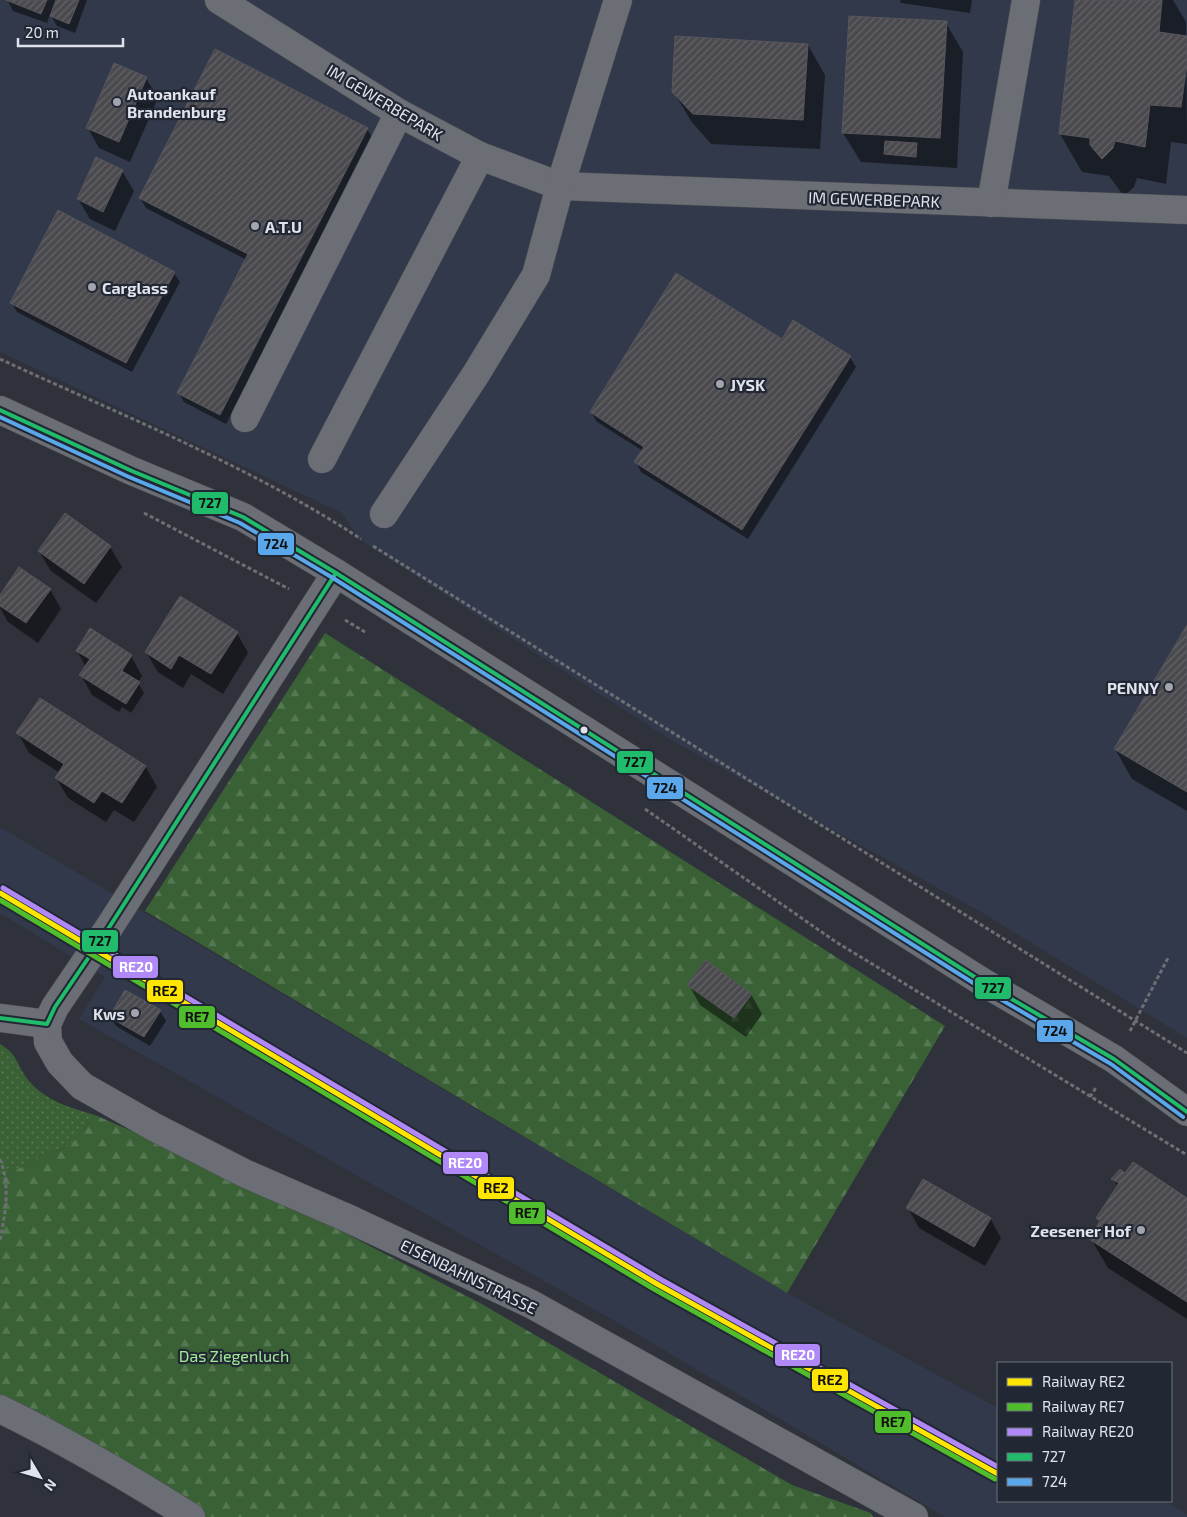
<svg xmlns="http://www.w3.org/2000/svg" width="1187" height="1517" viewBox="0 0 1187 1517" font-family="'Exo 2',sans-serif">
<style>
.built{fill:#32394a}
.grass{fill:url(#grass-dots)}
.forest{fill:url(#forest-firs)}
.shadow{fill:#0007}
.building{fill:url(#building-hatch);stroke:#58565c}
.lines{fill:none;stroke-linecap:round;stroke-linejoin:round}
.minor-casing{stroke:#4d4f55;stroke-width:29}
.path{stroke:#6d6f75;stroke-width:3;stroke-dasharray:4 2.5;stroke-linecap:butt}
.minor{stroke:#6b6e74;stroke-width:28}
.bus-1-casing{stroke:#212733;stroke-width:8}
.bus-2-casing{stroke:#212733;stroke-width:8}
.bus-1{stroke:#20bc6c;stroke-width:4}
.bus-2{stroke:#5aa8eb;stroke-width:4}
.rail-1-casing{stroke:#212733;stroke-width:9}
.rail-2-casing{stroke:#212733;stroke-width:9}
.rail-3-casing{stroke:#212733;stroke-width:9}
.rail-1{stroke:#ffe600;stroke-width:5}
.rail-2{stroke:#50bd2d;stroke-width:5}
.rail-3{stroke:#b088f7;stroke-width:5}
.poi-dot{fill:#a2a5ae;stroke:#212733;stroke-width:2}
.bus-dot{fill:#e0e3ec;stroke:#212733;stroke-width:2}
.labels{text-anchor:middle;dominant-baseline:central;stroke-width:4.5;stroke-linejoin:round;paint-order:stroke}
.poi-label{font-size:16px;font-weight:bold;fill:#e0e3ec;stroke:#212733;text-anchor:start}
.street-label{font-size:16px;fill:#e0e3ec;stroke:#212733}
.park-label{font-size:16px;fill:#a2eb97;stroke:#212733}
.line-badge{stroke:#212733;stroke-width:2}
.badge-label{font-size:14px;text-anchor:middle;font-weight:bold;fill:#fff}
.pale-badge-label{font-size:14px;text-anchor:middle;font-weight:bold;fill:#111}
</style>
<defs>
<pattern id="grass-dots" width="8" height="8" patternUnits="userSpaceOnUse" patternTransform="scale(1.25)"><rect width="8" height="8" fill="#396135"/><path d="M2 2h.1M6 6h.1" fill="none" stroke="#557852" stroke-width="1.8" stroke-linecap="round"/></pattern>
<pattern id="forest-firs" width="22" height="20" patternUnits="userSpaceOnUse" patternTransform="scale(1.25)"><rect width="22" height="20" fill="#396135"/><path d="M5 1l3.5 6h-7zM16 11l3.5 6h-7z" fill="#557852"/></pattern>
<pattern id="building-hatch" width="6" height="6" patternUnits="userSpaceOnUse" patternTransform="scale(1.25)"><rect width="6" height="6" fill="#4a494e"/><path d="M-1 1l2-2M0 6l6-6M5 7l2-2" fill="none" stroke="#646368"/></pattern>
</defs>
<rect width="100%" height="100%" fill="#2f323a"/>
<g class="built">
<polygon points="0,0 1187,0 1187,1038 981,912 671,740 360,540 342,513 0,352"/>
<polygon points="0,827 787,1293 998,1408 998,1501 1165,1501 1187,1514 1187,1517 945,1517 615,1321 79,1019 105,977 0,913"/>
</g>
<path class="grass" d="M0,1044C20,1056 16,1066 29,1081C46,1101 71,1108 95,1115L69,1147L44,1154L9,1174L0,1176Z"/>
<g class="forest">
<polygon points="325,633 945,1026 787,1293 145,911"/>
<polygon points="95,1115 233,1175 480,1303 792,1485 871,1513 873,1517 191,1517 0,1409 0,1176 9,1174 44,1154 69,1147"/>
</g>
<g class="shadow">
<polygon points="55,0 57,2 58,0 87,0 75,33 57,26 50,14 47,23 13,11 8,1"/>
<polygon points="900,0 972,0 970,13 901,3"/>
<polygon points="1077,0 1173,0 1186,22 1187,144 1171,142 1166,184 1137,178 1134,187 1124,196 1109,176 1082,172 1060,134"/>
<polygon points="946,23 963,52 957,168 861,162 843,133"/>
<polygon points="808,45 825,75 820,149 711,144 691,121 673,91"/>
<polygon points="146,78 158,98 130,162 99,148 88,128"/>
<polygon points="367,129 373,139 226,424 184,402 179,393 247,260 146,208 140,198"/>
<polygon points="97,159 122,171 134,191 115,231 90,219 78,199"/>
<polygon points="174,273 180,282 132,372 17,312 11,302"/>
<polygon points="782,341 850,357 856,367 748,539 641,472 636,462 643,451 597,422 591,412"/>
<polygon points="110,547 122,567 96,603 51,571 39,551"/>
<polygon points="50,589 61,609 38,643 8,622 0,608 0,597"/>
<polygon points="1187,627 1187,811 1132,779 1115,749"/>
<polygon points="237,633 248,653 223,694 191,674 183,688 158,672 146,652"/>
<polygon points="77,651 131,656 142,676 138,683 144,693 131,713 122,707 119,712 92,695 81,675 86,667"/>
<polygon points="40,699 146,767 157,787 134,822 114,810 106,822 68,798 56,778 60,773 29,753 18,733"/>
<polygon points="689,985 751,994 762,1014 746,1037 700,1005"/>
<polygon points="160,1011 166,1021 150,1046 116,1026 110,1017"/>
<polygon points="1113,1179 1187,1199 1187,1319 1108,1268 1091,1239 1100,1223 1098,1218 1118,1187"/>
<polygon points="908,1208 990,1218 1001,1238 985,1266 919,1228"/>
</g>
<g class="building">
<polygon points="6,0 47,0 41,14"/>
<polygon points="56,0 79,0 69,24 50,16"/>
<polygon points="1075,0 1162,0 1159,32 1187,36 1187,64 1181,107 1150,105 1145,147 1115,141 1113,148 1102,159 1090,145 1090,138 1059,134"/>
<polygon points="849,16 947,21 940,138 842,133"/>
<polygon points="675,36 808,44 803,120 693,114 672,92"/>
<polygon points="215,49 368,128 220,415 177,393 248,254 139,198"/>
<polygon points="114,63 147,77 119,142 86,128"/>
<polygon points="885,141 917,143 916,157 884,154"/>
<polygon points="96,157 123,170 103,212 77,199"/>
<polygon points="58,210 175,272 126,363 10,303"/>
<polygon points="676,273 782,339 793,320 851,356 742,530 634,462 644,447 590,412"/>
<polygon points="65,513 111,546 84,584 38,551"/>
<polygon points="19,567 51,589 26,623 0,606 0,595"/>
<polygon points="180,596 238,632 211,674 179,655 171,669 145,652"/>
<polygon points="1187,625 1187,792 1114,749"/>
<polygon points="90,628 132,655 108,693 79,675 90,659 76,651"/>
<polygon points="122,671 140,682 126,704 108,693"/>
<polygon points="40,698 146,766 122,803 102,791 94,803 55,778 64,764 16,733"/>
<polygon points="705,960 752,994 734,1018 687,985"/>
<polygon points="125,990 161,1010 144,1037 109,1017"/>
<polygon points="1133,1162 1187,1198 1187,1302 1089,1239 1100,1221 1096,1218 1119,1183 1111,1179 1120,1169 1125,1173"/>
<polygon points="923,1179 991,1218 974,1247 906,1208"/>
</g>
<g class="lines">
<defs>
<g id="minor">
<polyline points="219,0 399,113 480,156 560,186 1187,210"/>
<polyline points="991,203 1026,0"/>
<polyline points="0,410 132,471 243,517 336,573 981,981 1114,1059 1187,1112"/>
<polyline points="245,418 399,113"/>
<polyline points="322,459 480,156"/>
<polyline points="384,514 476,374 536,275 560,186 618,0"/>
<polyline points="336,573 110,926 55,1007 47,1024 48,1042 60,1063 82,1086 154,1127 244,1173 345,1217 531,1304 914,1517"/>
<polyline points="0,1018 47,1024"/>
<path d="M0,1409C66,1441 129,1478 191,1517"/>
</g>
</defs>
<use href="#minor" class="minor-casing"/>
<g class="path">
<path d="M0,359C121,415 250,466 361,539"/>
<polyline points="144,513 289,589"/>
<polyline points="373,546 1187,1053"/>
<polyline points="345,620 365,632"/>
<polyline points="645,809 836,942 1187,1155"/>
<polyline points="1130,1031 1169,956"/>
<polyline points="1090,1097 1097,1086"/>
<path d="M0,1159C11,1187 5,1213 0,1241"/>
</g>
<use href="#minor" class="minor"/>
<defs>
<g id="bus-1">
<polyline points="0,410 132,471 243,517 336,573 981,981 1114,1059 1187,1112"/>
<polyline points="0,1018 47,1024 55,1007 110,926 336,573"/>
</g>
<polyline id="bus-2" points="0,417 129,477 240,523 333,578 978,986 1111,1064 1183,1117"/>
</defs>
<use href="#bus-1" class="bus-1-casing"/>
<use href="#bus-2" class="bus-2-casing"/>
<use href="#bus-1" class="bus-1"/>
<use href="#bus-2" class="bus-2"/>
<defs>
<polyline id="rail-1" points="0,893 657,1284 998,1474"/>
<polyline id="rail-2" points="0,900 654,1289 995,1479"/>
<polyline id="rail-3" points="3,888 660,1279 998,1467"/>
</defs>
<use href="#rail-1" class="rail-1-casing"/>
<use href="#rail-2" class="rail-2-casing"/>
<use href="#rail-3" class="rail-3-casing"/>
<use href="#rail-1" class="rail-1"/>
<use href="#rail-2" class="rail-2"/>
<use href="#rail-3" class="rail-3"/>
</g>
<g class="poi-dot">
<circle cx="117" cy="102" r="5"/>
<circle cx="255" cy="226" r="5"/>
<circle cx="92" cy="287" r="5"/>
<circle cx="720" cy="384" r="5"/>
<circle cx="1169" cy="687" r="5"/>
<circle cx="135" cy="1013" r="5"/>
<circle cx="1141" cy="1230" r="5"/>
</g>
<circle class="bus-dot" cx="584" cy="730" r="4.5"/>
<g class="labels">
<g class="poi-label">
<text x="127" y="93">Autoankauf<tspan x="127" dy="18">Brandenburg</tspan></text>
<text x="265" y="226">A.T.U</text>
<text x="102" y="287">Carglass</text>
<text x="730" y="384">JYSK</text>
<text x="1159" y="687" text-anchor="end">PENNY</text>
<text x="125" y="1013" text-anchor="end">Kws</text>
<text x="1131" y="1230" text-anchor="end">Zeesener Hof</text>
</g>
<g class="street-label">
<text transform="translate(385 102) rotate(31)">IM GEWERBEPARK</text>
<text transform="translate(874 199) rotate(2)">IM GEWERBEPARK</text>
<text transform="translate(469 1276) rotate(26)">EISENBAHNSTRASSE</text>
</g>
<g class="park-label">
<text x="234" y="1355">Das Ziegenluch</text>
</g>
</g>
<g class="line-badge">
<rect x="191" y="491" width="38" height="24" rx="5" fill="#20bc6c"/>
<rect x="257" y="532" width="38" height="24" rx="5" fill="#5aa8eb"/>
<rect x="616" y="750" width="38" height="24" rx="5" fill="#20bc6c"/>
<rect x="646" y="776" width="38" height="24" rx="5" fill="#5aa8eb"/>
<rect x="81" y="929" width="38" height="24" rx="5" fill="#20bc6c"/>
<rect x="112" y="955" width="47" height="24" rx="5" fill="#b088f7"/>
<rect x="974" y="976" width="38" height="24" rx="5" fill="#20bc6c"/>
<rect x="146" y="979" width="38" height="24" rx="5" fill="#ffe600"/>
<rect x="178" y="1005" width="38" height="24" rx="5" fill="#50bd2d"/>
<rect x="1036" y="1019" width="38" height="24" rx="5" fill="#5aa8eb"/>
<rect x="442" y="1151" width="47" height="24" rx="5" fill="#b088f7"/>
<rect x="477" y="1176" width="38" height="24" rx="5" fill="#ffe600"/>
<rect x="508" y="1201" width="38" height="24" rx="5" fill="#50bd2d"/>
<rect x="774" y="1343" width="47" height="24" rx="5" fill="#b088f7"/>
<rect x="811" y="1368" width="38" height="24" rx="5" fill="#ffe600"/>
<rect x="874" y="1410" width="38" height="24" rx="5" fill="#50bd2d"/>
</g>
<g class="badge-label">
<text x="136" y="972">RE20</text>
<text x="465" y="1168">RE20</text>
<text x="798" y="1360">RE20</text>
</g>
<g class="pale-badge-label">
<text x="210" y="508">727</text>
<text x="276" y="549">724</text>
<text x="635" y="767">727</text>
<text x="665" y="793">724</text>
<text x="100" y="946">727</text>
<text x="993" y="993">727</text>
<text x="165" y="996">RE2</text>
<text x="197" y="1022">RE7</text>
<text x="1055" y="1036">724</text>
<text x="496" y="1193">RE2</text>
<text x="527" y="1218">RE7</text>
<text x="830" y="1385">RE2</text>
<text x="893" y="1427">RE7</text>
</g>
<rect x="997" y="1362" width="175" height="140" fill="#212733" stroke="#6d727d"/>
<rect x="1007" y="1378" width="25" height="8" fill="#ffe600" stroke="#6d727d"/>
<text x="1042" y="1387" font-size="15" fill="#e0e3ec">Railway RE2</text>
<rect x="1007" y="1403" width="25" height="8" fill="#50bd2d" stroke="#6d727d"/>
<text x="1042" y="1412" font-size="15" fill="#e0e3ec">Railway RE7</text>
<rect x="1007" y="1428" width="25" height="8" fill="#b088f7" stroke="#6d727d"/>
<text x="1042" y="1437" font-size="15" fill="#e0e3ec">Railway RE20</text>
<rect x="1007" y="1453" width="25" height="8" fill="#20bc6c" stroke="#6d727d"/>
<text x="1042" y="1462" font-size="15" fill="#e0e3ec">727</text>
<rect x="1007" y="1478" width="25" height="8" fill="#5aa8eb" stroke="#6d727d"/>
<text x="1042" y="1487" font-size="15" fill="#e0e3ec">724</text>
<g transform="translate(40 1477) rotate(128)" stroke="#212733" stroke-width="4" paint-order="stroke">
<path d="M0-4L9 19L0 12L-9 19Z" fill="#e0e3ec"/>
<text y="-8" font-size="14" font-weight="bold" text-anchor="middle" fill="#e0e3ec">N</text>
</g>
<path d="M18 38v8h105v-8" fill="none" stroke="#e0e3ec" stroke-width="2.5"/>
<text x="25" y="38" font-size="15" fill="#e0e3ec" stroke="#212733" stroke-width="4" paint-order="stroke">20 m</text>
</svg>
